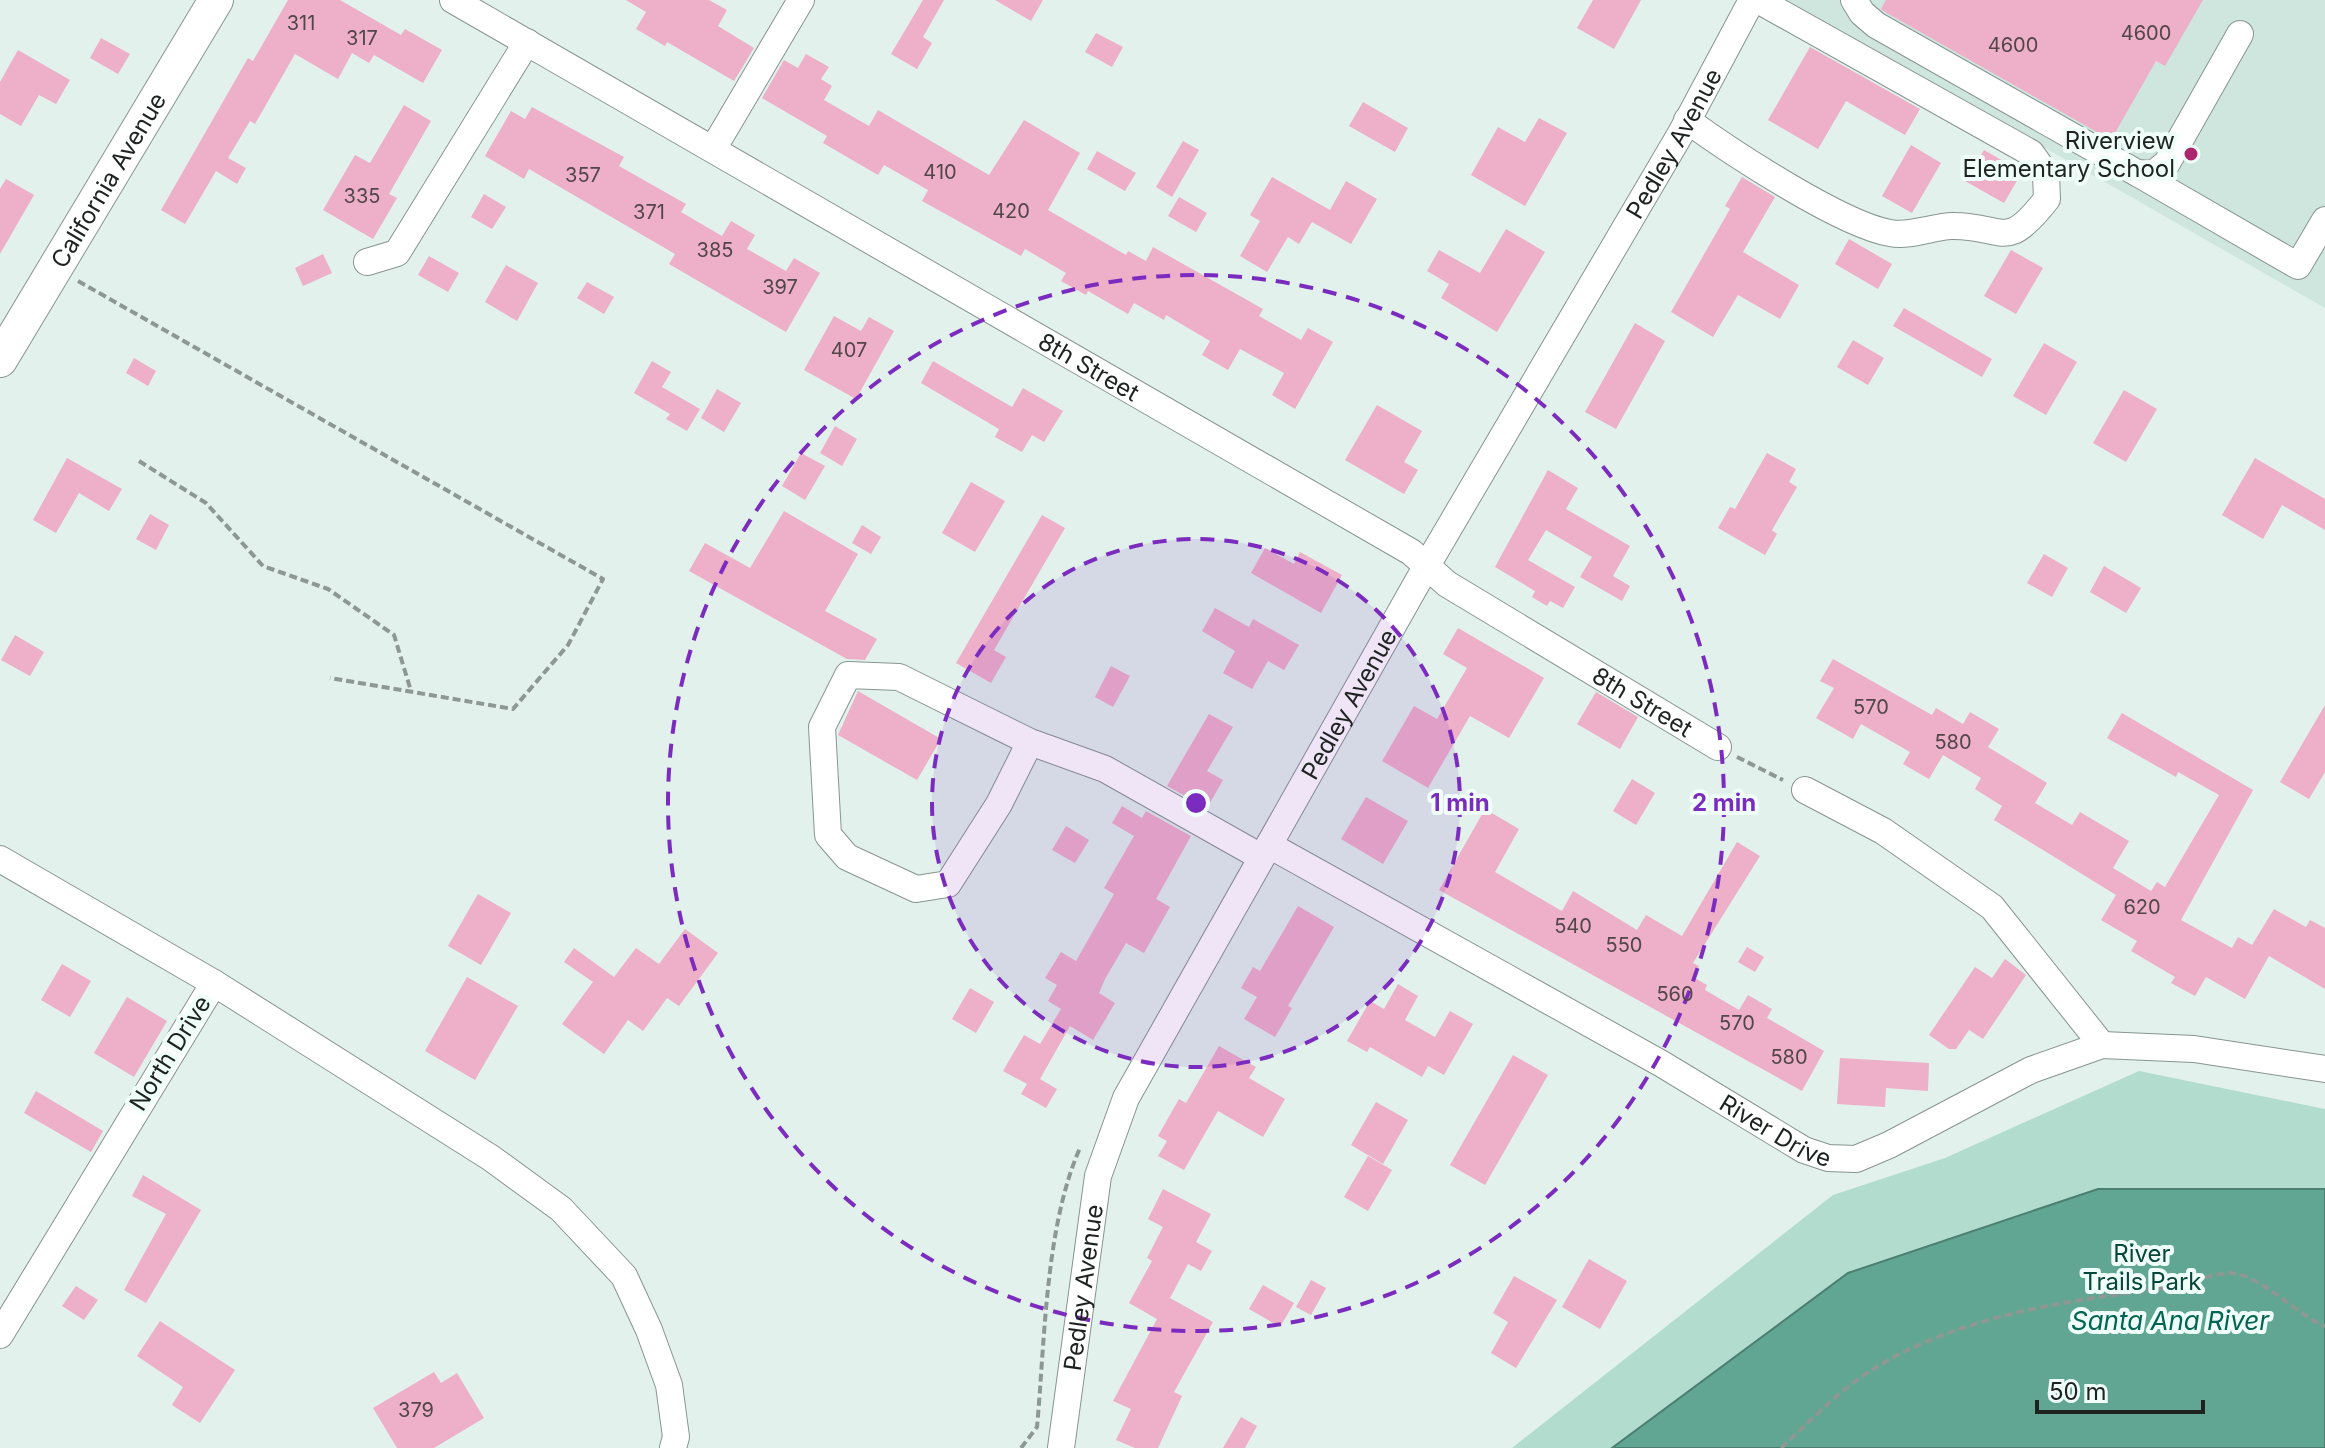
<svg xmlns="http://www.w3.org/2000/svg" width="2325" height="1448" viewBox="0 0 2325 1448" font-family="Inter,sans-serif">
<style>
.built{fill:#cee6de}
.green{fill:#b1dcce}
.water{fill:#60a692;stroke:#4c7f70;stroke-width:2}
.building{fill:#edb0c8}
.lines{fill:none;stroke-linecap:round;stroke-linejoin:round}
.minor-casing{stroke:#879590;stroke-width:28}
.major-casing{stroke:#879590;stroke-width:36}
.path{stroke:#8d9793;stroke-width:4;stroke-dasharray:8 4;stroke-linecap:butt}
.minor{stroke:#fff;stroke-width:26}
.major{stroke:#fff;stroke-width:34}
.ring{fill:none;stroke:#7b2cbf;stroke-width:4;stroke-dasharray:14 10}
.poi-dot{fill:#ac266d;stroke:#effef9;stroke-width:3}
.labels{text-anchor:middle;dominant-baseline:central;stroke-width:8;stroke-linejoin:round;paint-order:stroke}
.number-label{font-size:20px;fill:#52464b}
.poi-label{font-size:24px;fill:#1e2321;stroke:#effef9;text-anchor:end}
.street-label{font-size:24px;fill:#1e2321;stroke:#effef9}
.park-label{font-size:24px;fill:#074739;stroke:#effef9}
.water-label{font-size:26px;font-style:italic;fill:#016552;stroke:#effef9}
.centre{fill:#7b2cbf;stroke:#effef9;stroke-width:4}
.ring-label{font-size:24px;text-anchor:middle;font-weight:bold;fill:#7b2cbf;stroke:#effef9;stroke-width:8;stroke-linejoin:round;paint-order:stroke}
</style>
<rect width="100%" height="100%" fill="#e2f1eb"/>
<polygon class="built" points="1787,0 2325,0 2325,308"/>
<polygon class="green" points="2139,1071 2325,1109 2325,1448 1512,1448 1833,1195 1945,1158"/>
<polygon class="water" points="2098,1189 2325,1189 2325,1448 1612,1448 1848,1273"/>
<g class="building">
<polygon points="288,0 340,0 401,35 405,29 442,50 423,83 374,55 369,63 352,53 338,79 295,54 255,124 250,121 228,158 246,168 237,184 216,171 185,224 161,210 248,58 253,61"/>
<polygon points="626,0 709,0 727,10 718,26 754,48 734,81 667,42 665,46 636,29 646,12"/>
<polygon points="923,0 944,0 923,37 932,43 917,69 891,54"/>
<polygon points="995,0 1043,0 1031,21"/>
<polygon points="1593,0 1641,0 1614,49 1577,28"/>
<polygon points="1886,0 2203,0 2165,66 2156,61 2111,140 1885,12 1881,9"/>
<polygon points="1096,33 1123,47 1112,67 1085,52"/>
<polygon points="101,38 130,54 118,74 90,58"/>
<polygon points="1810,47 1920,109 1905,135 1846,101 1818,149 1768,120"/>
<polygon points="18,50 70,80 56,104 39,95 21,126 0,114 0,82"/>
<polygon points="806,54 829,67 821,79 832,86 824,100 869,126 878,110 989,175 1024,120 1080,153 1048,210 1126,255 1128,251 1146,261 1153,247 1263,309 1259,316 1301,340 1308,328 1333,342 1295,409 1272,395 1284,373 1240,349 1228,370 1202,355 1210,341 1166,315 1164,320 1134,303 1128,314 1088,291 1086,295 1061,281 1066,273 1025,249 1021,256 922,201 928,190 884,165 878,175 823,143 827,136 762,98 784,60 798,68"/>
<polygon points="1363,102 1408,128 1395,152 1349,126"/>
<polygon points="404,105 431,121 389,194 397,198 373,239 323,210 355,155 370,163"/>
<polygon points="532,107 624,157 619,166 686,204 681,212 722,236 731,221 755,235 747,249 786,271 794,258 820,273 786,332 669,264 675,254 529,169 524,179 485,156 511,111 525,119"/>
<polygon points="1539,118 1567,133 1525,206 1471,175 1498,127 1525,142"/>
<polygon points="1183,141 1199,150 1172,197 1156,187"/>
<polygon points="1911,145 1941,163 1912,213 1882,196"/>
<polygon points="1984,150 2022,172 2004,203 1965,181"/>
<polygon points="1097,151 1136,173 1125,191 1087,169"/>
<polygon points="1272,177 1330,210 1346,181 1377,199 1351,244 1312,222 1299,244 1288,237 1267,272 1240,256 1260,221 1250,215"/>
<polygon points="1742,177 1775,197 1743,252 1799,285 1780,319 1738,295 1713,337 1671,312 1730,209 1725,206"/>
<polygon points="6,179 34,195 0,254 0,189"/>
<polygon points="484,194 506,207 492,229 471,217"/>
<polygon points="1179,197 1207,213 1196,232 1168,216"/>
<polygon points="1506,229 1545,252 1497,332 1441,298 1449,284 1427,271 1439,250 1480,273"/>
<polygon points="1849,239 1892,264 1878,289 1835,264"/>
<polygon points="2011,250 2043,268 2016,314 1984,296"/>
<polygon points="323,254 332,273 303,286 295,268"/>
<polygon points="429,256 459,273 448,292 418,275"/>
<polygon points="506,265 538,283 517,321 485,302"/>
<polygon points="587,282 614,297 604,314 577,298"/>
<polygon points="1904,308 1992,359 1982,377 1893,326"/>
<polygon points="834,316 861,331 869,317 894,331 856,399 804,370"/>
<polygon points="1635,323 1665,341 1616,429 1585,412"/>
<polygon points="1853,340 1884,358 1868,385 1837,367"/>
<polygon points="2044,343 2077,362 2046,415 2013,396"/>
<polygon points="134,358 156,371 148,386 126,373"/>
<polygon points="652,361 671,372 662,387 700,409 687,431 666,419 670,414 634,393"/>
<polygon points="933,361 1012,407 1023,388 1063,411 1044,442 1032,435 1022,452 995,437 999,429 921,383"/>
<polygon points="717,389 741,403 724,432 701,418"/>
<polygon points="2124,390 2157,409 2126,462 2093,443"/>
<polygon points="1377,405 1422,431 1404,462 1418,470 1404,494 1345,460"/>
<polygon points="835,426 857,439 842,466 820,453"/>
<polygon points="801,453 825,466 805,500 782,486"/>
<polygon points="1767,453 1796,469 1789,482 1797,487 1772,530 1777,534 1765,555 1718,528 1730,507 1735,509"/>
<polygon points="67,458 122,489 109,511 79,493 56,533 33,520"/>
<polygon points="2255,458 2325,499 2325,530 2282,505 2263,539 2222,515"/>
<polygon points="1548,470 1578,488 1566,509 1630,546 1613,576 1630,586 1622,601 1580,577 1592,557 1546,530 1528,560 1575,587 1563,608 1550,601 1547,606 1532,597 1535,591 1495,567"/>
<polygon points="971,482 1005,501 975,552 942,533"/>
<polygon points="784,511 858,554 825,611 877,639 865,660 847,659 689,571 705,543 750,568"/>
<polygon points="150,514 169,525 156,550 136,539"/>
<polygon points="1042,515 1065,528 994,650 1006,657 991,683 956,663"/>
<polygon points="862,525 881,537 871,554 852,543"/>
<polygon points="1265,548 1294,564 1300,552 1342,575 1321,613 1251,573"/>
<polygon points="2044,554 2068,568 2052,597 2027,583"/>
<polygon points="2104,566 2141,588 2126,613 2090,592"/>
<polygon points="1215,608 1249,627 1253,619 1299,645 1284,670 1268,661 1252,689 1223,673 1235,651 1202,631"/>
<polygon points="1458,628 1544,678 1509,738 1470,716 1428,788 1382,761 1414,706 1437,719 1467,668 1443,654"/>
<polygon points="15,635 44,652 30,676 1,660"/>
<polygon points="1833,659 1932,715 1936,708 1963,724 1970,712 1999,729 1988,747 2047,783 2035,803 2072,825 2080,812 2129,841 2113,868 2151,891 2157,882 2165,887 2219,795 2178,772 2176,777 2107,738 2122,713 2253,790 2181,920 2232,948 2238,937 2252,945 2274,909 2306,927 2310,920 2325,928 2325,989 2269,956 2245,999 2206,977 2195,996 2171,983 2175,977 2131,951 2137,941 2101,920 2116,895 1994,820 2002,806 1975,789 1981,778 1943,755 1929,779 1903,764 1910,752 1861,724 1853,739 1816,718 1834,688 1820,681"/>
<polygon points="1111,666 1130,676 1113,707 1095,697"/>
<polygon points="858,691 941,739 917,780 838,735"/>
<polygon points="1596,692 1638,717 1620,749 1577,724"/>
<polygon points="2325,705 2325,772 2309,799 2280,782"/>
<polygon points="1209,714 1233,727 1207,771 1223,780 1207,808 1167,786"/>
<polygon points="1632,779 1655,793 1636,825 1613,811"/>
<polygon points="1366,797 1408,821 1383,864 1341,839"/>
<polygon points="1122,806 1142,818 1146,811 1191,836 1156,899 1170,907 1144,953 1126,943 1105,979 1099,993 1115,1003 1093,1040 1070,1026 1040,1079 1057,1089 1046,1108 1021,1094 1027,1084 1003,1071 1024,1035 1040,1044 1061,1009 1048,1001 1057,985 1045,978 1061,952 1076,961 1114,894 1104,888 1134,836 1112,823"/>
<polygon points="1485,809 1519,829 1495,872 1562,911 1573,891 1637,930 1646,915 1682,936 1737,842 1760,856 1693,963 1699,966 1693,977 1707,985 1705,990 1739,1010 1748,995 1772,1009 1767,1018 1824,1051 1802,1091 1439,890"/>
<polygon points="1066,826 1089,840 1075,863 1052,850"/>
<polygon points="478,894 511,913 481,965 448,946"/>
<polygon points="1298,906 1334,927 1288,1006 1292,1008 1275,1037 1244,1019 1257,997 1241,988 1253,967 1260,971"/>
<polygon points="685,929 718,953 679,1006 667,998 643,1031 628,1020 604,1054 562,1024 593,982 564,962 574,948 614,977 636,948 659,964"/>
<polygon points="1747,947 1764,957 1755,972 1738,962"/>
<polygon points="2005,959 2026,975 1983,1039 1969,1030 1956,1049 1949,1049 1929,1035 1975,967 1992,978"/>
<polygon points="62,964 91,981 70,1017 41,1000"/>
<polygon points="467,977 518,1006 475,1080 425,1051"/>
<polygon points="1398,984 1418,996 1405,1020 1435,1037 1450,1011 1473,1024 1444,1075 1428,1066 1422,1077 1370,1047 1367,1052 1347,1041 1370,1001 1384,1009"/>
<polygon points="970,988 994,1002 976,1033 952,1019"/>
<polygon points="127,997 167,1021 134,1077 94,1053"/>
<polygon points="1219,1046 1256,1067 1249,1078 1285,1099 1263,1137 1218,1111 1184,1170 1158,1156 1167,1141 1158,1136 1179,1099 1186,1103"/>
<polygon points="1513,1055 1548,1075 1485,1185 1450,1165"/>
<polygon points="1840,1058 1929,1063 1928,1091 1886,1088 1885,1107 1837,1104"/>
<polygon points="36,1091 103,1131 91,1152 24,1113"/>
<polygon points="1376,1102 1408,1120 1383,1164 1351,1145"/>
<polygon points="1368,1156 1392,1170 1368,1211 1344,1197"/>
<polygon points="143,1175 201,1210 146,1303 124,1290 166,1214 132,1196"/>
<polygon points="1163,1189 1211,1214 1196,1242 1212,1251 1201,1271 1188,1264 1170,1298 1213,1322 1174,1392 1182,1396 1158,1448 1135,1448 1116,1440 1131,1409 1113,1401 1157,1319 1129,1303 1152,1261 1147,1258 1163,1227 1148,1219"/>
<polygon points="1589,1259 1627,1281 1600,1329 1562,1307"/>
<polygon points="1514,1276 1557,1300 1516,1368 1491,1353 1508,1322 1493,1313"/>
<polygon points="1311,1280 1326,1288 1311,1315 1296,1307"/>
<polygon points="1263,1285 1294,1303 1280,1327 1249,1309"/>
<polygon points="76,1286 98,1300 84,1320 62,1306"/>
<polygon points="160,1321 235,1370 200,1423 172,1405 183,1387 137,1356"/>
<polygon points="434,1372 441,1383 457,1373 484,1418 434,1448 397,1448 373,1408"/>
<polygon points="1241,1417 1257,1426 1245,1448 1223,1448"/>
</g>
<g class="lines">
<defs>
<g id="minor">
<path id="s1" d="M453,0L1411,552L1447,584L1718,747"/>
<polyline points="1854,0 1862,13 1876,25 2137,173 2153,174 2167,163 2240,34"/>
<path d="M1687,120C1729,151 1842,225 1890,233C1910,237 1932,227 1951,226C2005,225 2004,254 2047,199L2046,174L2031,153L1758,0"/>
<polyline points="713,149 801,0"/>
<polyline points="2137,173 2298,266 2325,220"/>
<polyline points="367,262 397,253 527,42"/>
<polyline points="1030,742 999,804 948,884 916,889 847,857 828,835 822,727 848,675 899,677 1030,742 1105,769 1261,857"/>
<polyline points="1805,790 1883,831 1992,907 2102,1045"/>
<path id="s2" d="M1269,845L1662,1064L1804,1150L1828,1158L1856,1159L1889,1145L2031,1070L2102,1045L2194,1049L2325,1069"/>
<polyline points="0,859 214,983 0,1335"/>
<polyline points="214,983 491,1158 561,1209 624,1276 649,1330 669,1385 676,1437 673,1448"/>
<path id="s3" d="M1061,1448L1098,1176L1126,1098L1426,567L1681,133L1752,0"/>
</g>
<g id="major">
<path id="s4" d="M0,360L216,0"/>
</g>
</defs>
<use href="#minor" class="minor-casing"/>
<use href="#major" class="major-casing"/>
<g class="path">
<polyline points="78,281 603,579 568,645 513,709 330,678"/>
<polyline points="139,461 206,503 263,566 328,589 394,635 411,691"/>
<polyline points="1737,757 1783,780"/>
<path d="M1021,1448L1037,1427C1045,1341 1045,1227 1080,1148"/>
<path d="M1781,1448C1802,1429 1822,1408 1844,1390C1929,1321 2054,1302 2159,1289C2182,1286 2208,1274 2230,1273C2259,1273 2299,1317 2325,1326"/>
</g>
<use href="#minor" class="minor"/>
<use href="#major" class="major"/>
</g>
<circle cx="1196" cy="803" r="264" fill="#7b2cbf" fill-opacity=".12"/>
<g class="ring">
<circle cx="1196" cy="803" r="264"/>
<circle cx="1196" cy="803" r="528"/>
</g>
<circle class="poi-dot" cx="2191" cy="154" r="8"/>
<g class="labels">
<g class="number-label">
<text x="301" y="23">311</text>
<text x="2146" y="33">4600</text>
<text x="362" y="38">317</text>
<text x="2013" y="45">4600</text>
<text x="940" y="172">410</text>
<text x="583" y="175">357</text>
<text x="362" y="196">335</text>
<text x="1011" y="211">420</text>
<text x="649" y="212">371</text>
<text x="715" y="250">385</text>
<text x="780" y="287">397</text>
<text x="849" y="350">407</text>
<text x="1871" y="707">570</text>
<text x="1953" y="742">580</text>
<text x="2142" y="907">620</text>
<text x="1573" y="926">540</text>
<text x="1624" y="945">550</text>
<text x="1675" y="994">560</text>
<text x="1737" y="1023">570</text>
<text x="1789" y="1057">580</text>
<text x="416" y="1410">379</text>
</g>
<g class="poi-label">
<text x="2175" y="140">Riverview<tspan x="2175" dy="28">Elementary School</tspan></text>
</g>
<g class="street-label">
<text stroke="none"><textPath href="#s3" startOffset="1458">Pedley Avenue</textPath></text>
<text stroke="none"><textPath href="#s4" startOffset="210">California Avenue</textPath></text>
<text stroke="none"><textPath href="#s1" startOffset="734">8th Street</textPath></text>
<text stroke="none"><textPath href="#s1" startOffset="1382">8th Street</textPath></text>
<text stroke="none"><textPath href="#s3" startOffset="810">Pedley Avenue</textPath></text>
<text transform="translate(170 1053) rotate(-58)">North Drive</text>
<text stroke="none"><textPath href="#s2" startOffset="582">River Drive</textPath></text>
<text stroke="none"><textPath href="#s3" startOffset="162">Pedley Avenue</textPath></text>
</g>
<g class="park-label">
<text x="2142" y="1253">River<tspan x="2142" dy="28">Trails Park</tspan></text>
</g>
<g class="water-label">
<text x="2170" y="1320">Santa Ana River</text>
</g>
</g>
<circle cx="1196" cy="803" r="12" class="centre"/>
<g class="ring-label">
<text x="1460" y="811">1 min</text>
<text x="1724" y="811">2 min</text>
</g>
<path d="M2037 1400v12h166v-12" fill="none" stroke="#1e2321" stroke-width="4"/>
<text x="2049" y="1400" font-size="24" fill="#1e2321" stroke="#effef9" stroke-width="6" paint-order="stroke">50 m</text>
</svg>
